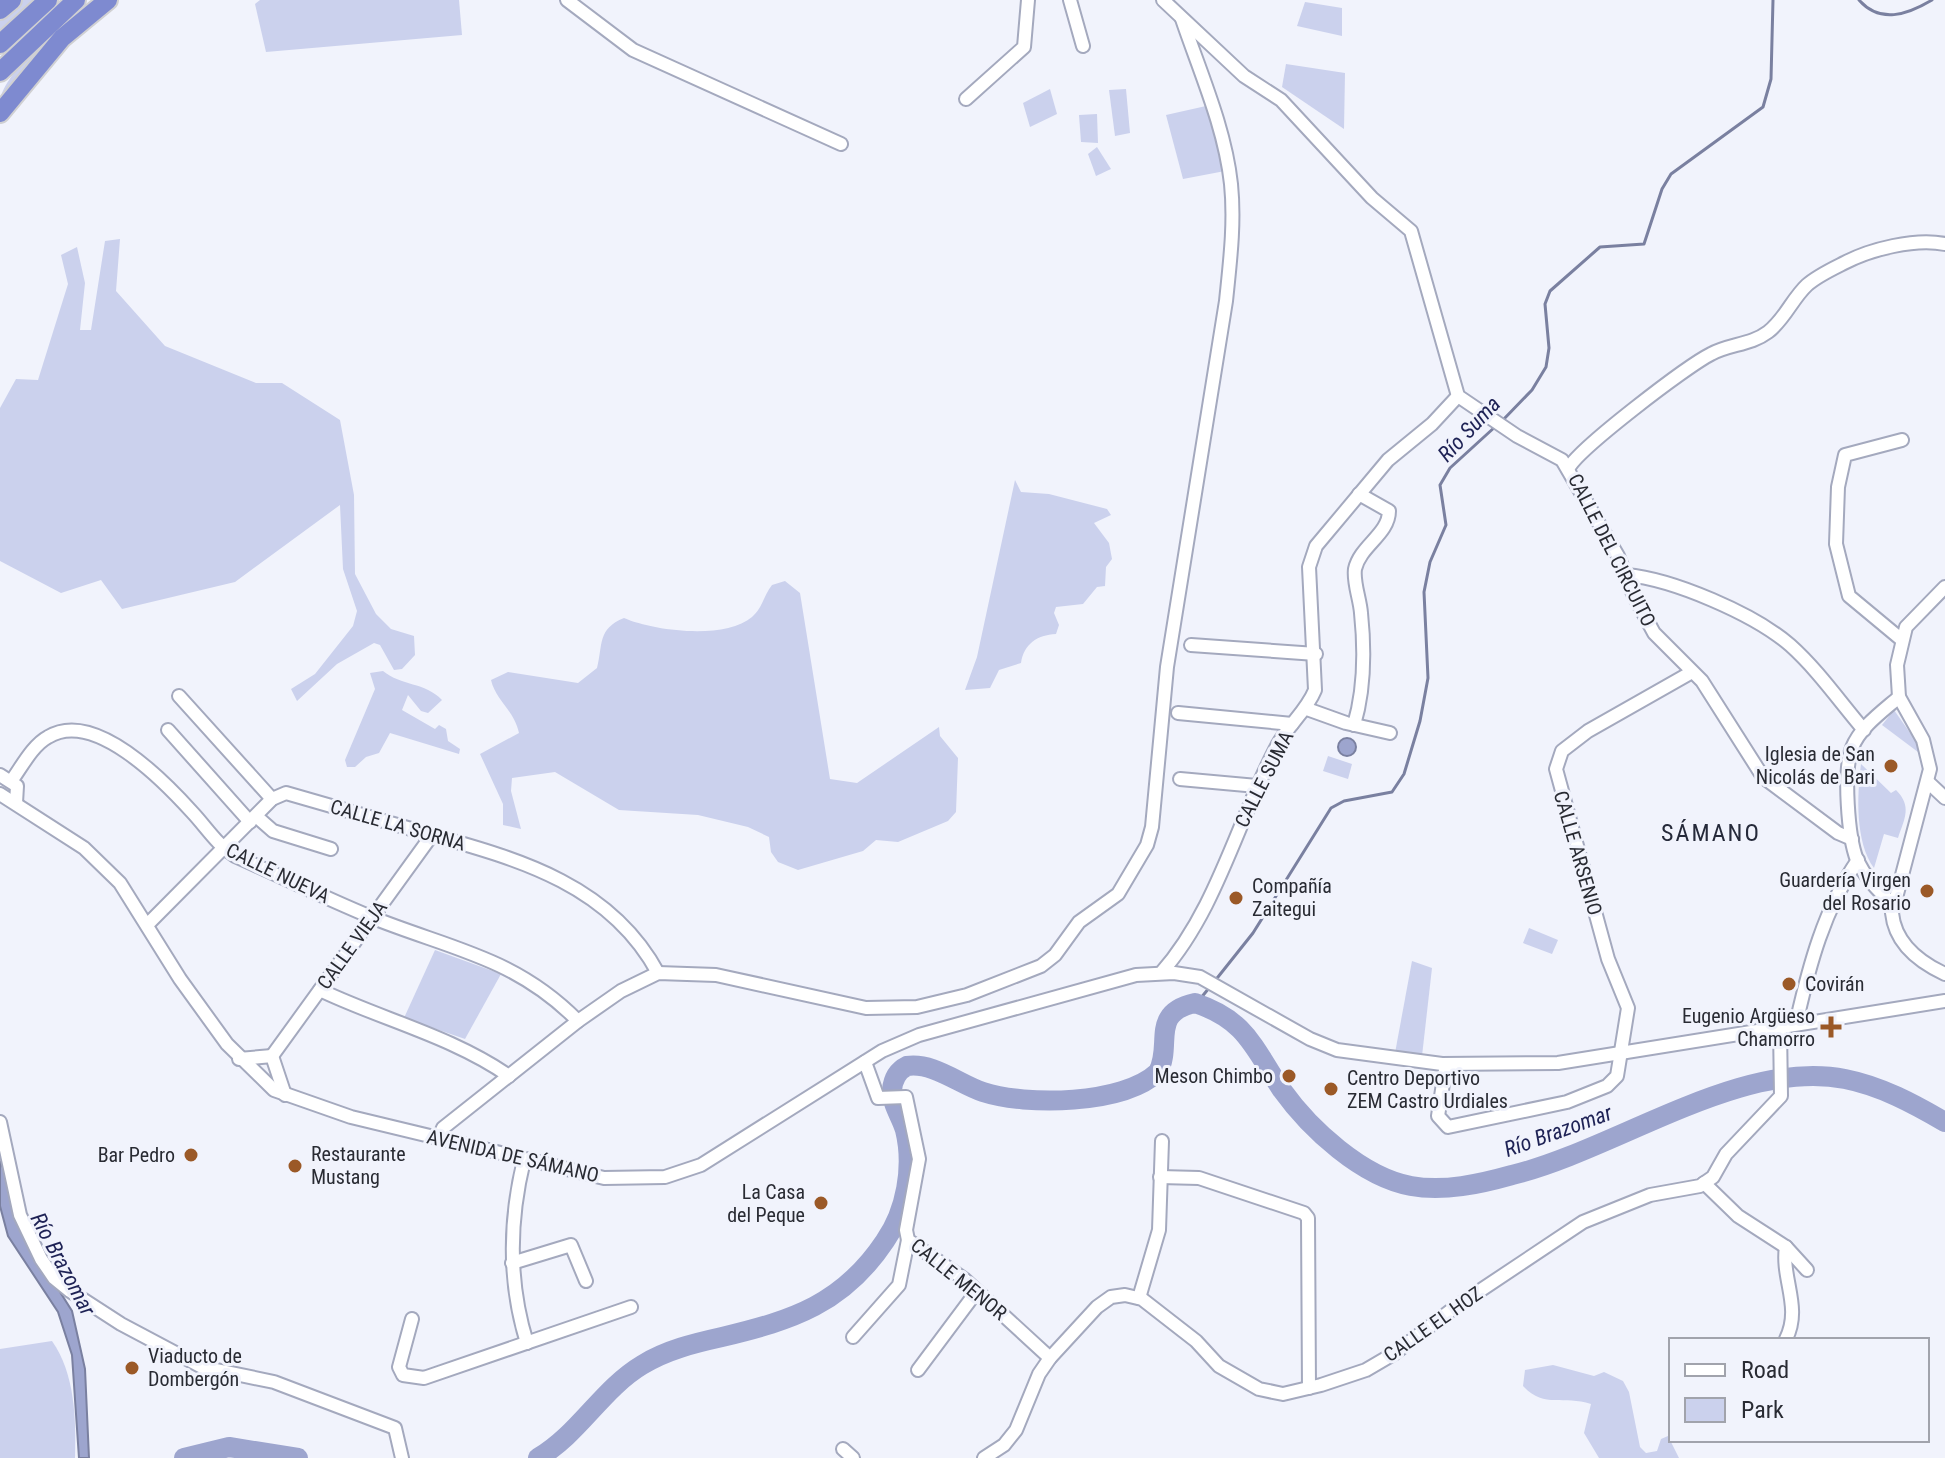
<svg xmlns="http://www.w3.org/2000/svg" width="1945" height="1458" viewBox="0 0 1945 1458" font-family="'Roboto Condensed',sans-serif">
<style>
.green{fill:#cbd1ed}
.water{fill:#9da5ce;stroke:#7a80a0;stroke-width:2}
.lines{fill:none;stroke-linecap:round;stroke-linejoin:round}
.stream{stroke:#7a80a0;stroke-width:3}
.river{stroke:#9da5ce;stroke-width:20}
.minor-casing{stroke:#a4a9be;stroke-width:16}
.highway-casing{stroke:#d0d0d2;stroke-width:22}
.minor{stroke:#fff;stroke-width:12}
.highway{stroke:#7e8ad0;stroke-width:18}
.poi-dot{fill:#9b5927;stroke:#f1f3fc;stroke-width:3}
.labels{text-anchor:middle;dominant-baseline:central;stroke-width:6;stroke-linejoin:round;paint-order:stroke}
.street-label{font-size:20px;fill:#292b33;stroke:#f1f3fc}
.poi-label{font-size:20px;fill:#292b33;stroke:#f1f3fc;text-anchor:end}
.water-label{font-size:22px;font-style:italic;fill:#1e2255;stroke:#f1f3fc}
.quarter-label{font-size:24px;letter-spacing:2px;fill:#262a3a;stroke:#f1f3fc}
</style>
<rect width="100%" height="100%" fill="#f1f3fc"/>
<g class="green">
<polygon points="17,0 34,0 0,32 0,16"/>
<polygon points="260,0 459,0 462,35 266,52 255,4"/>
<polygon points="1305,2 1342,8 1342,36 1297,26"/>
<path d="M83,8L85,13L0,104C0,74 60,28 83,8Z"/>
<polygon points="1286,64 1345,73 1344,129 1282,87"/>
<polygon points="1050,89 1057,114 1030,127 1023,103"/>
<polygon points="1126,89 1130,133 1115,136 1109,90"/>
<polygon points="1206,106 1225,171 1183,179 1166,115"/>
<polygon points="1097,114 1098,143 1081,142 1079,115"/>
<polygon points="1097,147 1111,169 1096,176 1088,154"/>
<polygon points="120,239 116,291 165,346 256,383 282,383 340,420 354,495 355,574 376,614 391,629 414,636 415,655 402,669 394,670 380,645 374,643 337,664 297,701 291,689 315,674 353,626 357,611 343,569 340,505 235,582 122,609 101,580 61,593 0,561 0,408 16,379 38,380 68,284 61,255 77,247 85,283 80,330 91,330 105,241"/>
<path d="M1015,480L1021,492L1049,494L1107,509L1111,515L1094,523L1109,543L1112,559L1106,567L1105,586L1097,587L1083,604L1056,607L1054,613L1059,625L1056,634C1037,635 1024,644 1021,663L999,670L990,688L965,690L977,657Z"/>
<path d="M785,581L800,593L830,779L857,783L939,727L940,736L958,758L956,812L948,821L898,842L876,840L863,851L798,870L778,862L771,852L769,837L748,827L698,815L619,810L555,772L512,778L511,791L521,829L503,825V804L480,754L519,733C514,710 496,701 491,680L508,672L578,683L597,668C603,645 597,629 624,618C654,631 725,640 752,617C762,609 764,595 772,585Z"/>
<path d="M383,671C401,686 425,682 442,700L428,713L421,711L408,695L402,710L435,729L439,725L446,729L448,741L460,749L459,754L390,733L379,753L366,757L355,767H347L345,760L375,689L370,673Z"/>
<polygon points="1894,710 1922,750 1922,755 1882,725"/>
<polygon points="1328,756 1352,764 1348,779 1323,771"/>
<path d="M1861,764L1891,793L1896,790C1912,806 1905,818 1898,838L1884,834L1874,868C1855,842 1857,795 1861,764Z"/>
<polygon points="1529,928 1558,940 1552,954 1523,943"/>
<polygon points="435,950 501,974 465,1039 404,1018"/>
<polygon points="1412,961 1432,968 1422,1056 1395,1053"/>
<path d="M52,1341C75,1374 76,1418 75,1458H0V1349Z"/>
<path d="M1553,1365L1594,1376L1604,1372L1623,1381L1629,1392L1640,1447L1646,1453L1657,1451L1661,1439L1668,1436L1679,1458H1599L1584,1433L1591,1404C1563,1395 1544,1409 1523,1386L1525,1370Z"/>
</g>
<g class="water">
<circle cx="1347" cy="747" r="9"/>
<polygon points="0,1161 55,1284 72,1311 85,1369 89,1458 79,1458 72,1355 58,1312 8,1236 0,1206"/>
</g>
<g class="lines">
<g class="stream">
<path d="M1859,0C1880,24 1907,15 1932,0"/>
<polyline points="1502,421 1532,390 1546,367 1549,348 1545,304 1550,291 1600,247 1644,244 1662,189 1671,174 1763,107 1771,79 1773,0"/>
<polyline points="1214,982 1253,933 1331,808 1344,801 1392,792 1404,774 1420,721 1428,678 1424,592 1430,562 1446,525 1440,485 1450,468 1496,426"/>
<polyline points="1196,1004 1209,988"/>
</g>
<g class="river">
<polyline points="184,1458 229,1447 298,1458"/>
<path d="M538,1458C579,1434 602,1389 642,1365C666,1350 695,1343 722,1337C793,1320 843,1304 885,1241C906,1211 914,1167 905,1130C901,1116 892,1106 892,1090C893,1079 897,1071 907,1066C933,1062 959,1084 983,1092C1026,1106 1123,1105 1158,1072C1173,1045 1149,1013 1195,1003C1247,1020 1254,1049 1282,1090C1310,1129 1362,1177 1411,1186C1444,1192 1480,1184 1512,1175C1615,1150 1741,1058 1845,1079C1881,1086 1914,1104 1945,1122"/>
</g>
<defs>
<g id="minor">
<polyline points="567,0 633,50 841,144"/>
<polyline points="1070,0 1083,46"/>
<polyline points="1163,0 1244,76 1281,100 1372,198 1411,231 1458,396 1517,436 1562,460 1618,556 1634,596 1654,633 1702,681 1763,777 1838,833 1852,839"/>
<polyline points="966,99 1024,47 1028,0"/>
<path d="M1568,469C1578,449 1687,366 1711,354C1729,344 1751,345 1768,332C1785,319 1792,299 1807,285C1817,276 1832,269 1844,263C1871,249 1915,238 1945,244"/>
<path d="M1626,575C1673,579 1754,614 1790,645C1818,670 1840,702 1864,730"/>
<path d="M1945,587L1906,627L1897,665L1899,697L1923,740L1930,769L1892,913C1895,943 1919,962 1945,974"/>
<polyline points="1902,640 1849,596 1836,544 1838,487 1845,455 1902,440"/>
<polyline points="1191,645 1316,654"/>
<polyline points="179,696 272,799"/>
<polyline points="1307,709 1346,723 1390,733"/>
<polyline points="1178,713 1292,724"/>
<path d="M1354,725C1365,688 1365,651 1361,613C1360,599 1353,582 1355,569C1360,546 1389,534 1389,511L1359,494"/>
<polyline points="168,730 250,822"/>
<polyline points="0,775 17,786 16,803"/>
<polyline points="1180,779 1257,786"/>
<path d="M12,780C22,766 33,745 48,737C94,709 163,780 192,812C207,828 217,845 235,856C280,876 325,898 371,917C450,949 515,957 578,1021"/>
<polyline points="1929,783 1945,798"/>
<polyline points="0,794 84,848 120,883 180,979 227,1044 274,1090 351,1117 604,1178 665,1177 701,1165 882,1051 919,1035 1136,975 1174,973 1200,977 1310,1039 1337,1050 1442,1064 1558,1063 1945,1001"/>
<polyline points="256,816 273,831 331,849"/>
<path d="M1893,904C1879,892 1865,877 1857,860C1848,837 1843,771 1852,748C1860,727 1883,711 1899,697"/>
<path d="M147,925L272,799L286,793C335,807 384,821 432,835C522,860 611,886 658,973"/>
<path d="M1161,973C1217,910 1238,819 1277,746C1288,725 1306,712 1315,690L1309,567L1316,546L1388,460L1432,424L1458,396"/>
<path d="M320,990C383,1020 451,1036 509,1076"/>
<path d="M1796,1024C1809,966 1824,909 1858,860"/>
<polyline points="272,1056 432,835"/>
<polyline points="272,1056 285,1095"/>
<polyline points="239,1059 272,1056"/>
<polyline points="865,1062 878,1098 906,1097 919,1159 906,1230 908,1240 964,1279 1050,1358"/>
<polyline points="1446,1064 1438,1116 1448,1127 1567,1102 1607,1086 1617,1076 1628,1008 1608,959 1556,769 1562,751 1588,731 1692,672"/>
<polyline points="0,1122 20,1215 41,1259 54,1278 70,1291 121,1324 202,1367 274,1382 395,1428 402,1458"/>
<path d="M438,1139L443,1128L578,1021L621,991L658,973L716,975L866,1008L917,1007L967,995L1041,966L1055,955L1079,922L1118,894L1147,845L1152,827L1167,667L1226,301C1230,262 1235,223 1231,184C1225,128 1200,72 1182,19"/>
<path d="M524,1160C509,1221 508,1282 527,1343"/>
<polyline points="1160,1177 1199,1178 1304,1213 1308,1218 1309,1388"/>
<polyline points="1704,1183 1738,1216 1786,1247 1807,1270"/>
<path d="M1786,1247C1781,1279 1802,1307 1786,1339"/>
<polyline points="512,1263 571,1245 586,1281"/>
<polyline points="1139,1298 1159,1230 1162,1141"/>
<polyline points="412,1319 399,1367 403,1375 424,1378 631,1307"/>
<polyline points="853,1337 899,1285 908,1240"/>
<polyline points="918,1370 977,1291"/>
<polyline points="843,1449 853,1458"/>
<polyline points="984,1458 1004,1445 1016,1430 1039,1374 1050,1358 1097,1307 1111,1297 1125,1295 1142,1299 1196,1341 1219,1366 1259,1389 1283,1394 1321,1385 1366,1370 1395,1353 1454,1308 1583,1222 1650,1195 1700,1186 1713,1177 1726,1154 1781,1096 1780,1027"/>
</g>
<g id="highway">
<polyline points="0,10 12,0"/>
<polyline points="0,44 48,0"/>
<polyline points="0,72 76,0"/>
<polyline points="0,113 62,38 108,0"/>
</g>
</defs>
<use href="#minor" class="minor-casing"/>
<use href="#highway" class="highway-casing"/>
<use href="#minor" class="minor"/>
<use href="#highway" class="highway"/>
</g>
<g class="poi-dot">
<circle cx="1891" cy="766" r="8"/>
<circle cx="1927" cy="891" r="8"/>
<circle cx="1236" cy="898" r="8"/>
<circle cx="1789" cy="984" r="8"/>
<path d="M1827 1015h8v8h8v8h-8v8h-8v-8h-8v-8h8z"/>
<circle cx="1289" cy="1076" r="8"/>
<circle cx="1331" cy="1089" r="8"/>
<circle cx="191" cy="1155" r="8"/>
<circle cx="295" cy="1166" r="8"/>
<circle cx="821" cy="1203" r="8"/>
<circle cx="132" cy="1368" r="8"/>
</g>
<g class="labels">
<g class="street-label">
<text transform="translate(1612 550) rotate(63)">CALLE DEL CIRCUITO</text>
<text transform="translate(1264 779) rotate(-63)">CALLE SUMA</text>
<text transform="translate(398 825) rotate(16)">CALLE LA SORNA</text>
<text transform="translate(1578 853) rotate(74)">CALLE ARSENIO</text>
<text transform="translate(278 873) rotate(26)">CALLE NUEVA</text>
<text transform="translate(352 945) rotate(-54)">CALLE VIEJA</text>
<text transform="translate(513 1156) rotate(13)">AVENIDA DE SÁMANO</text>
<text transform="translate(959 1279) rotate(39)">CALLE MENOR</text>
<text transform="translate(1433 1324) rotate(-35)">CALLE EL HOZ</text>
</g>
<g class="poi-label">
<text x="1875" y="754">Iglesia de San<tspan x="1875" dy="23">Nicolás de Bari</tspan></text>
<text x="1911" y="880">Guardería Virgen<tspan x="1911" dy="23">del Rosario</tspan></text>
<text x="1252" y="886" text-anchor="start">Compañía<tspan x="1252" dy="23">Zaitegui</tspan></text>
<text x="1805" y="984" text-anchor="start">Covirán</text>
<text x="1815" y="1016">Eugenio Argüeso<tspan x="1815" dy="23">Chamorro</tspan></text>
<text x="1273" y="1076">Meson Chimbo</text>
<text x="1347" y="1078" text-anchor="start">Centro Deportivo<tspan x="1347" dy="23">ZEM Castro Urdiales</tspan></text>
<text x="311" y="1154" text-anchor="start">Restaurante<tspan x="311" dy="23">Mustang</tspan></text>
<text x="175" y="1155">Bar Pedro</text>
<text x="805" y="1192">La Casa<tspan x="805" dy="23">del Peque</tspan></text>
<text x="148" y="1356" text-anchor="start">Viaducto de<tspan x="148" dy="23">Dombergón</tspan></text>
</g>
<g class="water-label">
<text transform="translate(1469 429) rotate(-47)">Río Suma</text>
<text transform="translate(1558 1131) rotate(-20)">Río Brazomar</text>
<text transform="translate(63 1264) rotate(62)">Río Brazomar</text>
</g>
<g class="quarter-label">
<text x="1711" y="833">SÁMANO</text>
</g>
</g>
<rect x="1669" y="1338" width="260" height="104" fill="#f1f3fc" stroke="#a1a3ac" stroke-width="2"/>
<rect x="1685" y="1364" width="40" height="12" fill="#ffffff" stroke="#a1a3ac" stroke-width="2"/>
<text x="1741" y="1378" font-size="24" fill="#292b33">Road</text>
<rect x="1685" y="1398" width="40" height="24" fill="#cbd1ed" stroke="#a1a3ac" stroke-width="2"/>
<text x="1741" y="1418" font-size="24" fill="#292b33">Park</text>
</svg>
